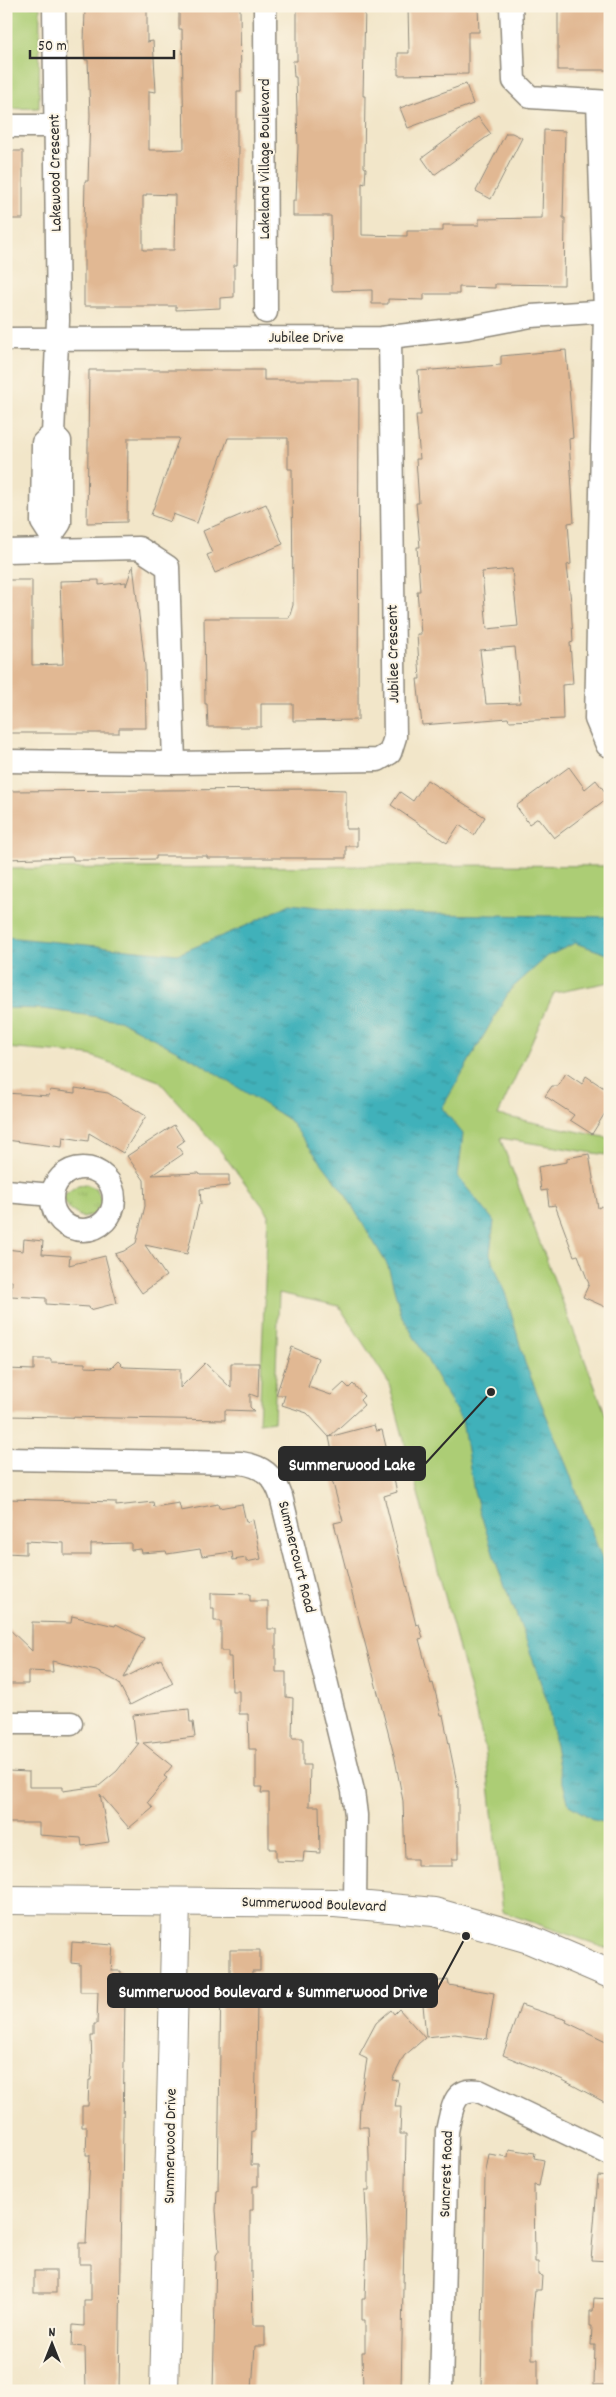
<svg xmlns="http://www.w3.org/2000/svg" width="616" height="2397" viewBox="0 0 616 2397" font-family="Dekko,sans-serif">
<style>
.grass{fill:url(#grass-tufts);stroke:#6c7c50}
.park{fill:#accd75;stroke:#6c7c50}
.water{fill:url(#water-ripples);stroke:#366e72}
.building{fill:#e1b893;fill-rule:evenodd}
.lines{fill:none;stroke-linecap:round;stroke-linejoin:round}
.minor-casing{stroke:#8e887a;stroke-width:25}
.tertiary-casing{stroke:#8e887a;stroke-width:30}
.minor{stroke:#fff;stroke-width:22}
.tertiary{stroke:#fff;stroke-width:28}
.labels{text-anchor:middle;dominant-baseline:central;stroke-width:4;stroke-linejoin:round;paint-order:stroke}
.street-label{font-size:16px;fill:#2b2b2b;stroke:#fcf5e5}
.leader{fill:none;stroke:#2b2b2b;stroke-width:2}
.callout-dot{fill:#2b2b2b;stroke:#fcf5e5;stroke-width:2}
.callout{fill:#2b2b2b;stroke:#2b2b2b;stroke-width:2}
.callout-label{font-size:18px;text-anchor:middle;font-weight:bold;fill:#fff}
</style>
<defs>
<pattern id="grass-tufts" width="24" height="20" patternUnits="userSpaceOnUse" patternTransform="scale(1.25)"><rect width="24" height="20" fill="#accd75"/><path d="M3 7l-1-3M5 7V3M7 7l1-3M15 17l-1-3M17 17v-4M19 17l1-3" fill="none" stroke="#94b065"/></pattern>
<pattern id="water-ripples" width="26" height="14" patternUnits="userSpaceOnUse" patternTransform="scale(1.25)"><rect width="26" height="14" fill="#41b1ba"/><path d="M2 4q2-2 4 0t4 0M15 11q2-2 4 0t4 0" fill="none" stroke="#379097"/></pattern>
</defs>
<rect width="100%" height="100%" fill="#fcf5e5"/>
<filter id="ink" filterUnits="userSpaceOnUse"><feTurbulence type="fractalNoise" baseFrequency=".02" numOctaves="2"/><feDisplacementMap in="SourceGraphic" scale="10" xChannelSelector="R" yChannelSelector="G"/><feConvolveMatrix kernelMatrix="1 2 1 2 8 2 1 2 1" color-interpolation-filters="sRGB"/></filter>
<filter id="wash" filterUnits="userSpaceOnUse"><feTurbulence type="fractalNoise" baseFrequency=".0096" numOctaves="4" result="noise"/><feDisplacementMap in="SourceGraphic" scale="20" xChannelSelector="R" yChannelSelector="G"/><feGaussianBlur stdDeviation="1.12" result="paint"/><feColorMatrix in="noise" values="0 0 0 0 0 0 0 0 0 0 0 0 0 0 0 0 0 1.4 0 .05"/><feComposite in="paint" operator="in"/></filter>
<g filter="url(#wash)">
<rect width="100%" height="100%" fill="#f2e6c9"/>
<polygon class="grass" points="86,1184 97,1189 102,1202 96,1214 83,1218 70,1210 61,1197 78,1185"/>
<g class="park">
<polygon points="6,6 40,6 39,108 6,109"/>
<polygon points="495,865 610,866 610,982 554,993 498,1115 609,1138 606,1155 500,1138 610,1426 610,1949 503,1912 485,1748 389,1383 339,1306 279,1293 274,1421 259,1423 268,1213 219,1149 159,1081 89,1055 6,1048 6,869"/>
</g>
<polygon class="water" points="290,904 373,913 610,917 610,955 575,943 548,956 510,990 442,1108 463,1134 458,1177 494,1221 490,1254 507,1298 525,1363 568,1469 610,1580 610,1824 594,1820 569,1805 559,1768 548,1704 525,1637 496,1563 474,1492 462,1421 401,1314 388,1266 345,1194 289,1120 198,1062 119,1020 43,1009 6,1008 6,937 178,954 248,925"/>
<g id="blocks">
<g class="building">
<path d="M102,6L147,9V42L153,41L156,92L149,91V150H160L184,149L182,29H179V7L240,8L241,92H237V147H239L237,265H234V297L220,298V308L176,310V306H84V225L85,181H88L90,115L88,60H85L84,43L85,9H102ZM146,194L175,195L174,250H143V196H146Z"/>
<polygon points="297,6 365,6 363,96 365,96 364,167 366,168 365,184 362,183 362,235 407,236 407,231 443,231 443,225 479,225 479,219 542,218 544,130 565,131 563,218 565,218 564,285 495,284 495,288 459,287 459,294 424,294 424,300 388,299 388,304 372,304 372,290 332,291 331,216 293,216 293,200 296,200 298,146 296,77 294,77 293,61 297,61"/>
<polygon points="408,6 478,6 479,32 468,32 468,74 398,75 398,53 409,53"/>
<rect x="558" y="6" width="52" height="64"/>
<polygon points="466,84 473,104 408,128 400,108"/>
<polygon points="478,117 491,134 434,175 422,158"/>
<polygon points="506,133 512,133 522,138 491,199 476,191"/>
<polygon points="8,151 23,151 23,219 9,219"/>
<path d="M566,350L573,438L569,439L574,522L568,523L571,564L567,565L571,602L573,642L570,643L573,684L562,685L563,719L509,721L508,718L422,725L417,679H420L417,634H421L417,591H420L417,547H420L416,503H419L416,459H420L416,415H421L418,371L501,365V356ZM512,569L518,626L487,629L482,572ZM515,647L520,703L486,704L480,650Z"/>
<polygon points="89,370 264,370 264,380 359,380 358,720 293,721 293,704 261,704 261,727 208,727 207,704 205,704 204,618 289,618 293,605 292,469 288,469 288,438 228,438 197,523 173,514 170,522 151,515 179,438 128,438 127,522 87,523"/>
<polygon points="266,504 283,544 215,573 207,555 212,553 203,531"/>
<polygon points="133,565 145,666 146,728 119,728 119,733 6,733 6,580 32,580 32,665 63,664 60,581 99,580 99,585 126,582 126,586"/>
<polygon points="569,767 585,789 596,780 609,797 554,838 538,818 529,824 516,806"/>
<polygon points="427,780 485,817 474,835 459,825 447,843 391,805 400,792 413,801"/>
<polygon points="312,789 346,790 346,829 357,829 357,846 346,846 346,858 207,858 207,856 156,856 156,859 96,860 73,860 73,857 6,859 6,791"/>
<polygon points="566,1073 582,1084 586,1076 610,1092 610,1105 592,1134 570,1120 574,1115 545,1096 552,1086 558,1086"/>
<polygon points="75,1088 108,1093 146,1116 123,1153 89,1133 88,1141 63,1137 62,1147 6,1140 6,1093 49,1096 50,1090 75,1093"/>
<polygon points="174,1125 184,1141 177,1146 183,1154 152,1175 199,1173 200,1175 229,1175 229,1186 200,1189 201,1204 199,1204 187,1254 145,1245 166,1276 142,1293 115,1254 124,1251 136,1243 145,1206 144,1180 127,1156"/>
<polygon points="589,1154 598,1208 602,1206 610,1225 610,1309 583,1297 589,1284 578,1255 574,1256 555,1205 549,1206 547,1190 541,1191 538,1167 567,1162 567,1158"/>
<polygon points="24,1239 43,1241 42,1254 70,1256 69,1265 105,1256 117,1303 90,1310 89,1307 46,1304 46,1298 11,1296 12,1281 6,1281 6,1249 23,1251"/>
<polygon points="292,1347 318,1358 308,1387 331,1395 344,1383 349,1388 353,1384 364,1396 360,1400 364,1405 329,1437 374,1425 376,1431 382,1430 397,1492 384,1496 416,1625 419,1624 423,1638 419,1639 431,1684 433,1683 441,1715 443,1715 458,1788 458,1859 452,1859 452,1866 417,1866 417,1859 405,1859 403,1801 395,1759 334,1523 343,1521 331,1476 337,1474 329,1437 307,1413 282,1405 285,1395 276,1395"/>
<polygon points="34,1359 51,1359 51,1362 85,1363 85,1367 111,1368 118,1361 124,1367 180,1369 180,1388 205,1363 231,1388 231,1363 259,1363 258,1397 250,1394 250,1407 254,1411 225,1410 225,1420 8,1416 6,1369 34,1370"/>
<polygon points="8,1499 116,1502 116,1506 153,1502 154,1507 179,1503 181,1511 218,1504 219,1508 242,1504 246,1522 253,1520 261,1559 246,1562 246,1558 233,1560 232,1552 202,1556 200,1549 167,1554 166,1551 142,1553 141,1549 131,1550 131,1543 91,1544 91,1555 64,1555 64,1543 26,1541 26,1554 6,1553"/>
<polygon points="211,1593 250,1594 250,1601 268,1601 268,1629 276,1629 276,1672 286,1672 286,1697 293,1698 292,1738 303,1738 303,1765 310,1765 309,1806 319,1806 320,1853 304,1852 303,1862 276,1861 276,1849 269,1849 269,1793 261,1793 262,1787 256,1787 256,1749 249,1749 248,1714 239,1714 239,1691 232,1691 231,1657 228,1657 228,1651 221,1651 221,1621 214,1621 214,1608 211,1608"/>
<polygon points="72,1616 115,1626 116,1624 144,1638 124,1678 161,1659 173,1683 130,1705 118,1682 96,1671 52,1661 53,1672 28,1671 28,1684 7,1684 6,1626 32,1651 32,1622 71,1623"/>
<polygon points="189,1709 190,1722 193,1722 195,1737 143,1743 172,1766 164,1776 167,1778 148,1802 153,1808 129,1828 100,1794 109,1842 82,1846 81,1838 39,1835 39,1823 9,1823 8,1771 29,1772 29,1787 63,1787 63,1791 99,1786 117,1771 139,1743 136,1743 133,1715"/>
<polygon points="72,1942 113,1945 111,1971 121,1971 121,1998 125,1998 119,2391 86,2391 85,2347 72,2346 73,2325 84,2326 84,2300 91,2300 91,2264 79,2264 79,2243 86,2243 90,2155 86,2155 87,2127 82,2127 82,2106 88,2106 89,2080 91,2080 92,2063 91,2036 94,2036 94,2024 97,2024 98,1992 80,1992 80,1964 71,1963"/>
<polygon points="230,1950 260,1950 260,1971 252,1971 251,2004 257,2004 255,2131 252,2131 251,2165 258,2165 258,2186 253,2186 253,2210 250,2210 250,2271 252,2271 253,2325 265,2325 265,2346 255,2346 252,2390 249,2391 213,2391 216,2255 219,2251 216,2210 217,2191 218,2191 221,1978 230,1978"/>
<polygon points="448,1980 449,1985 494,1993 487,2039 455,2034 426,2037 421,1983"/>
<polygon points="521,2005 567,2020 566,2022 610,2043 610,2105 561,2079 503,2055"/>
<polygon points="399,2009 425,2038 404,2056 392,2080 399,2081 395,2107 401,2107 400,2134 406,2134 401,2391 363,2391 362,2352 365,2352 365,2320 362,2320 362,2299 365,2299 367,2240 365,2190 369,2190 369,2155 368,2127 359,2127 360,2104 367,2059 359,2055 376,2023 391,2010 394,2014"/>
<polygon points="509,2149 535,2153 534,2158 544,2160 539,2186 534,2185 535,2262 538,2262 538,2275 542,2276 541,2290 535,2290 532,2320 532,2359 538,2359 538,2389 481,2388 485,2176 489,2154 508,2157"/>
<polygon points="598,2176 610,2177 610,2261 591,2260"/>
<rect x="34" y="2271" width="22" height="22"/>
<polygon points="594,2298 610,2299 610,2385 594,2385 595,2345 591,2345 592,2326 590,2326 590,2311 593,2311"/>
</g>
</g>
</g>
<g filter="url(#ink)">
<use href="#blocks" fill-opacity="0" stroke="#8e887a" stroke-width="1"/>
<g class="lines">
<defs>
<g id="minor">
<polyline points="265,6 266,312"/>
<polyline points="511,6 514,81 530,97 610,102"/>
<polyline points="598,102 605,311 596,719 607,745 610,745"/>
<polyline points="6,126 55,126"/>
<polyline points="6,339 381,338 468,328 531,316 610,311"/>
<polyline points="51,536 42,522 43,443 53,434 58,320 54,6"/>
<polyline points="51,549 51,536 60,523 60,441 53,434"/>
<polyline points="6,551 139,548 168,567 174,763"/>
<polyline points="6,761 174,763 378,760 390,753 395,737 390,337"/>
<circle cx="83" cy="1199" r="31"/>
<polyline points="6,1191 52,1195"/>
<path d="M6,1459L241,1463C262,1466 274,1475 281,1496L353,1791L356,1815L355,1904"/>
<polyline points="6,1723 71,1723"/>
<path d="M441,2391L447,2131C452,2111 452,2087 479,2091L610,2154"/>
</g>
<g id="tertiary">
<polyline points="6,1900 335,1903 434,1912 526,1938 610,1974"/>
<polyline points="164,2391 176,1902"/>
</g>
</defs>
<use href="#minor" class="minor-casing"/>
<use href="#tertiary" class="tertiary-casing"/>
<use href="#minor" class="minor"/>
<use href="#tertiary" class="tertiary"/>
</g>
</g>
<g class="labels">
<g class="street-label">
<text transform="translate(265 159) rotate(-90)">Lakeland Village Boulevard</text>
<text transform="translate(56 173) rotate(-91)">Lakewood Crescent</text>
<text x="306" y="338">Jubilee Drive</text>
<text transform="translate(394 654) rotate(-91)">Jubilee Crescent</text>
<text transform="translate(296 1557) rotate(76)">Summercourt Road</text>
<text transform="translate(314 1905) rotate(2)">Summerwood Boulevard</text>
<text transform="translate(171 2146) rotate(-89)">Summerwood Drive</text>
<text transform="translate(447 2174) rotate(-88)">Suncrest Road</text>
</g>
</g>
<path class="leader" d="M491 1392L425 1464M466 1936L437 1990"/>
<g class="callout-dot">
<circle cx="491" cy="1392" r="5"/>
<circle cx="466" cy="1936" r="5"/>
</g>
<g class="callout">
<rect x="279" y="1447" width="146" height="33" rx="5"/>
<rect x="108" y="1974" width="329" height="33" rx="5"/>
</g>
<g class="callout-label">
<text x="352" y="1470">Summerwood Lake</text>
<text x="273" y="1997">Summerwood Boulevard &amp; Summerwood Drive</text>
</g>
<rect width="616" height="2397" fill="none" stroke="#fcf5e5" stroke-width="25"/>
<g transform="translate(52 2344)" stroke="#fcf5e5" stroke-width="4" paint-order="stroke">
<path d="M0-4L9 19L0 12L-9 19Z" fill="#2b2b2b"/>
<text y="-8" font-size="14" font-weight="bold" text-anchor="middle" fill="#2b2b2b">N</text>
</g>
<path d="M30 50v8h144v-8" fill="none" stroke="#2b2b2b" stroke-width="2.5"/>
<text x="38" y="50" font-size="15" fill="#2b2b2b" stroke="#fcf5e5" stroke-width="4" paint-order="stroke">50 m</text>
</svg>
